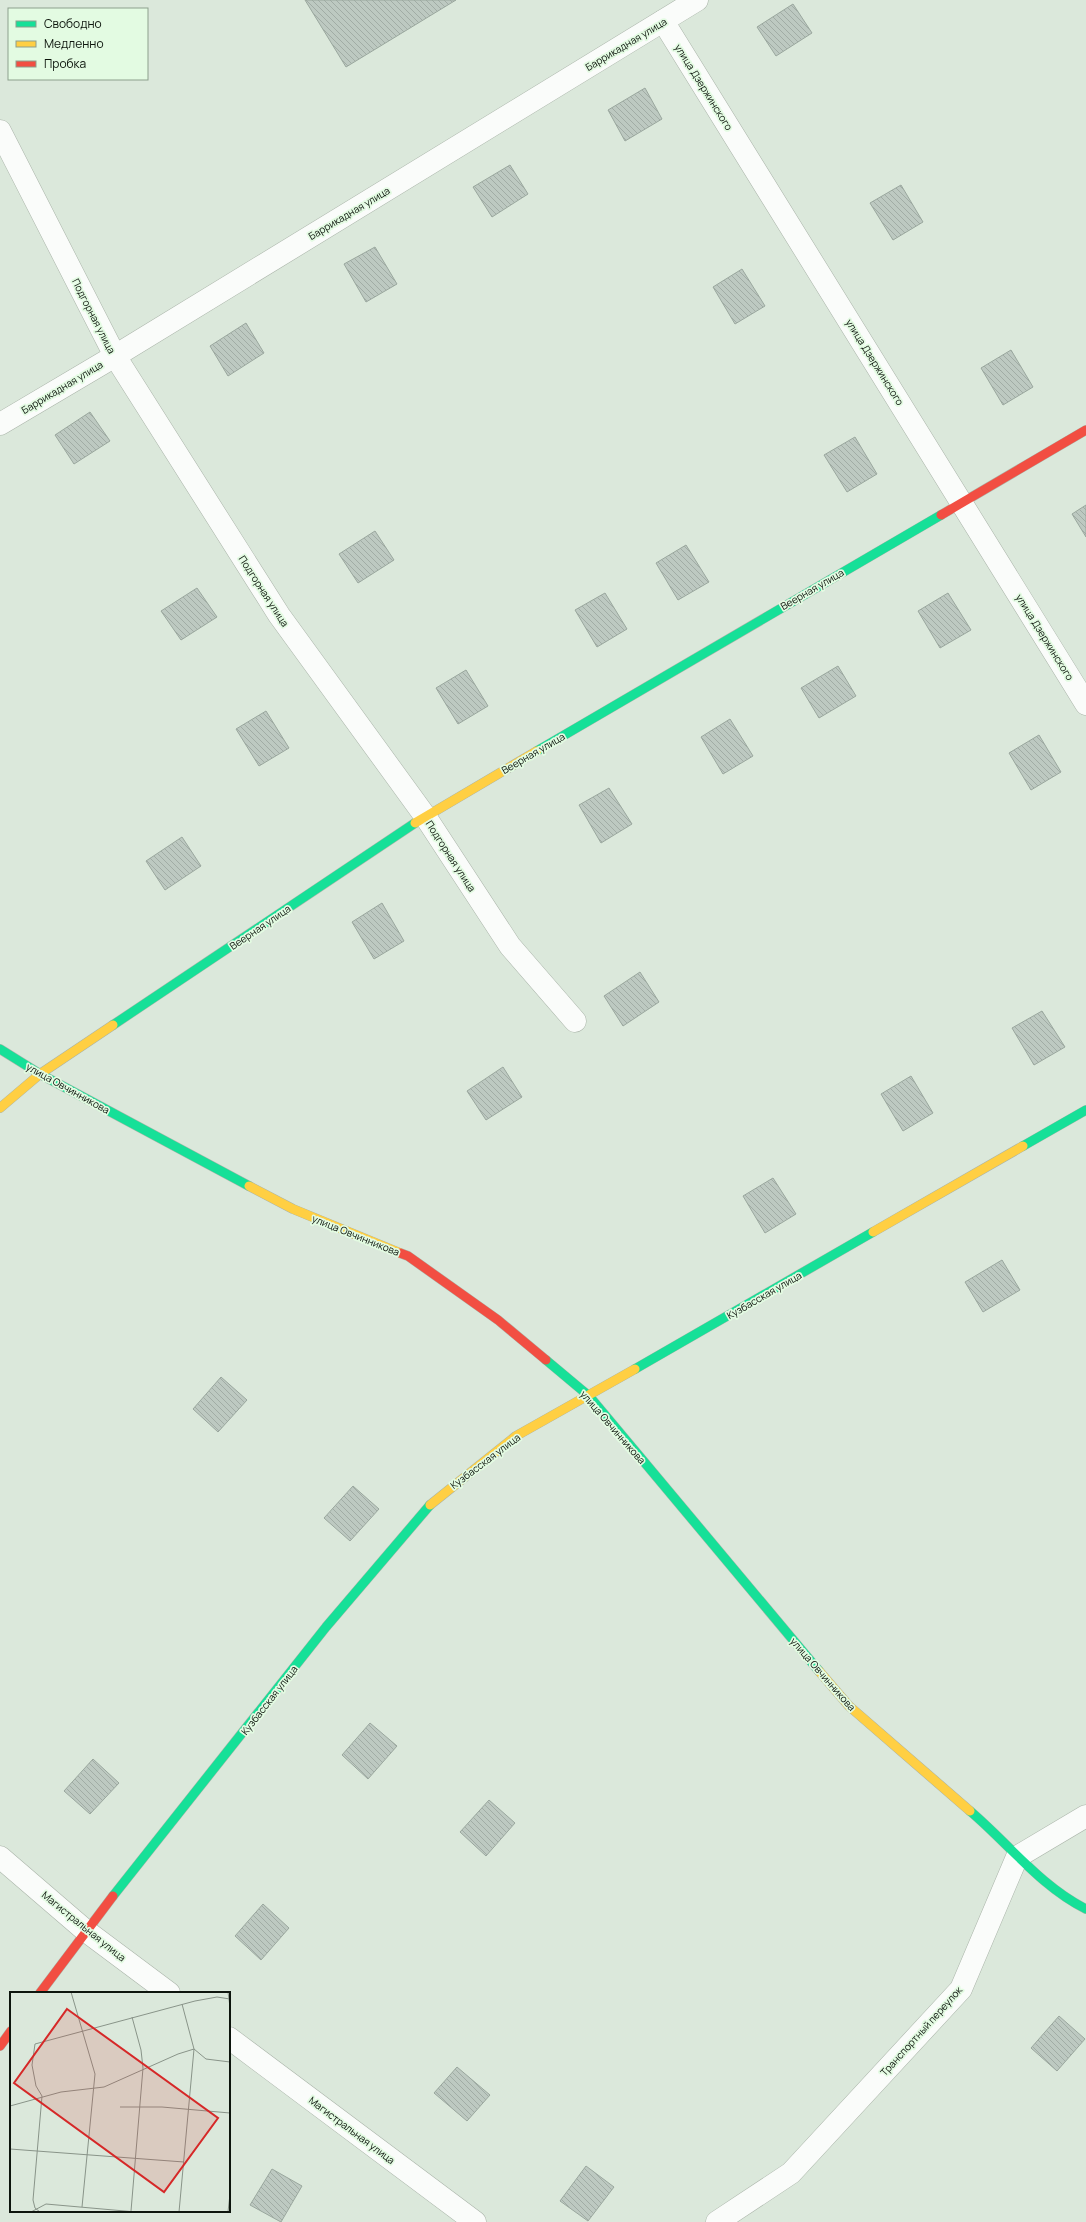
<svg xmlns="http://www.w3.org/2000/svg" width="1086" height="2222" viewBox="0 0 1086 2222" font-family="Manrope,sans-serif">
<style>
.building{fill:url(#building-back-hatch);stroke:#9aa79e}
.lines{fill:none;stroke-linecap:round;stroke-linejoin:round}
.street-casing{stroke:#aab4a9;stroke-width:23}
.fast-casing{stroke:#aab4a9;stroke-width:10}
.slow-casing{stroke:#aab4a9;stroke-width:10}
.jam-casing{stroke:#aab4a9;stroke-width:10}
.street{stroke:#fafcfa;stroke-width:22}
.fast{stroke:#16e098;stroke-width:9}
.slow{stroke:#ffcf43;stroke-width:9}
.jam{stroke:#f24e42;stroke-width:9}
.labels{text-anchor:middle;dominant-baseline:central;stroke-width:3.5;stroke-linejoin:round;paint-order:stroke}
.street-label{font-size:10px;fill:#0d150d;stroke:#e3fbe2}
.inset-road{fill:none;stroke:#899489;stroke-width:1}
.view{fill:#d62828;fill-opacity:0.15;stroke:#d62828;stroke-width:2}
.inset-edge{fill:none;stroke:#0d150d;stroke-width:2}
</style>
<defs>
<pattern id="building-back-hatch" width="6" height="6" patternUnits="userSpaceOnUse"><rect width="6" height="6" fill="#bdc9c1"/><path d="M-1 5l2 2M0 0l6 6M5-1l2 2" fill="none" stroke="#a1aca5"/></pattern>
</defs>
<rect width="100%" height="100%" fill="#dbe8db"/>
<g class="building">
<polygon points="305,0 456,0 346,67"/>
<polygon points="793,4 812,33 776,56 757,27"/>
<polygon points="645,88 662,119 625,141 608,110"/>
<polygon points="510,165 528,194 492,217 473,187"/>
<polygon points="901,185 923,222 893,240 870,203"/>
<polygon points="375,247 397,284 366,302 344,264"/>
<polygon points="742,269 765,306 735,324 713,287"/>
<polygon points="246,323 264,353 228,376 210,346"/>
<polygon points="1011,350 1033,387 1003,405 981,368"/>
<polygon points="90,412 110,441 74,464 55,435"/>
<polygon points="855,437 877,474 847,492 824,455"/>
<polygon points="1086,505 1086,537 1072,514"/>
<polygon points="375,531 394,560 358,583 339,554"/>
<polygon points="686,545 709,582 678,600 656,563"/>
<polygon points="197,588 217,617 181,640 161,611"/>
<polygon points="605,593 627,629 597,647 575,610"/>
<polygon points="948,593 971,630 940,648 918,611"/>
<polygon points="838,666 856,696 819,718 801,688"/>
<polygon points="466,670 488,706 458,724 436,688"/>
<polygon points="266,711 289,748 259,766 236,729"/>
<polygon points="730,719 753,756 723,774 701,737"/>
<polygon points="1039,735 1061,772 1031,790 1009,753"/>
<polygon points="609,788 632,824 601,843 579,805"/>
<polygon points="182,837 201,866 165,890 146,861"/>
<polygon points="382,903 404,941 374,959 352,922"/>
<polygon points="640,972 659,1002 623,1026 604,996"/>
<polygon points="1042,1011 1065,1047 1034,1065 1012,1028"/>
<polygon points="503,1067 522,1097 486,1120 467,1091"/>
<polygon points="911,1076 933,1113 903,1131 881,1094"/>
<polygon points="773,1178 796,1214 765,1233 743,1196"/>
<polygon points="1002,1260 1020,1290 983,1312 965,1282"/>
<polygon points="221,1377 247,1400 218,1432 193,1409"/>
<polygon points="353,1486 379,1509 350,1541 324,1518"/>
<polygon points="370,1723 397,1746 368,1779 342,1755"/>
<polygon points="93,1759 119,1783 90,1814 64,1791"/>
<polygon points="489,1800 515,1823 486,1856 460,1832"/>
<polygon points="263,1904 289,1928 261,1960 235,1936"/>
<polygon points="1059,2016 1085,2039 1057,2071 1031,2048"/>
<polygon points="457,2067 490,2095 467,2121 434,2093"/>
<polygon points="586,2166 614,2187 588,2221 560,2201"/>
<polygon points="272,2169 302,2186 281,2222 250,2205"/>
</g>
<g class="lines">
<defs>
<g id="street">
<polyline points="663,21 1086,704"/>
<polyline points="0,131 115,356 279,615 425,816 510,946 575,1021"/>
<polyline points="0,424 115,356 697,0"/>
<polyline points="0,1857 86,1931 169,1993"/>
<polyline points="229,2038 475,2222"/>
<polyline points="717,2222 791,2173 961,1989 1017,1857 1086,1816"/>
</g>
<g id="fast">
<polyline points="537,751 941,515"/>
<polyline points="113,1025 415,823"/>
<polyline points="0,1049 40,1074 249,1186"/>
<polyline points="1023,1146 1086,1110"/>
<polyline points="546,1360 589,1396 819,1671"/>
<polyline points="635,1369 873,1232"/>
<path d="M970,1811C1008,1843 1040,1886 1086,1909"/>
<polyline points="113,1896 326,1627 430,1505"/>
</g>
<g id="slow">
<polyline points="415,823 537,751"/>
<polyline points="0,1108 40,1074 113,1025"/>
<polyline points="249,1186 293,1209 400,1253"/>
<polyline points="873,1232 1023,1146"/>
<polyline points="430,1505 516,1436 635,1369"/>
<polyline points="819,1671 849,1706 970,1811"/>
</g>
<g id="jam">
<polyline points="941,515 1086,430"/>
<polyline points="400,1253 408,1256 498,1320 546,1360"/>
<polyline points="40,1993 113,1896"/>
<polyline points="0,2046 11,2031"/>
</g>
</defs>
<use href="#street" class="street-casing"/>
<use href="#fast" class="fast-casing"/>
<use href="#slow" class="slow-casing"/>
<use href="#jam" class="jam-casing"/>
<use href="#street" class="street"/>
<use href="#fast" class="fast"/>
<use href="#slow" class="slow"/>
<use href="#jam" class="jam"/>
</g>
<g class="labels">
<g class="street-label">
<text transform="translate(626 44) rotate(-31)">Баррикадная улица</text>
<text transform="translate(704 87) rotate(58)">улица Дзержинского</text>
<text transform="translate(349 213) rotate(-31)">Баррикадная улица</text>
<text transform="translate(94 316) rotate(63)">Подгорная улица</text>
<text transform="translate(875 362) rotate(58)">улица Дзержинского</text>
<text transform="translate(62 387) rotate(-31)">Баррикадная улица</text>
<text transform="translate(812 589) rotate(-30)">Веерная улица</text>
<text transform="translate(264 591) rotate(57)">Подгорная улица</text>
<text transform="translate(1045 637) rotate(58)">улица Дзержинского</text>
<text transform="translate(533 753) rotate(-30)">Веерная улица</text>
<text transform="translate(451 856) rotate(57)">Подгорная улица</text>
<text transform="translate(260 927) rotate(-34)">Веерная улица</text>
<text transform="translate(68 1088) rotate(29)">улица Овчинникова</text>
<text transform="translate(356 1235) rotate(22)">улица Овчинникова</text>
<text transform="translate(764 1295) rotate(-30)">Кузбасская улица</text>
<text transform="translate(613 1427) rotate(49)">улица Овчинникова</text>
<text transform="translate(485 1461) rotate(-37)">Кузбасская улица</text>
<text transform="translate(823 1674) rotate(49)">улица Овчинникова</text>
<text transform="translate(269 1700) rotate(-52)">Кузбасская улица</text>
<text transform="translate(84 1926) rotate(39)">Магистральная улица</text>
<text transform="translate(921 2031) rotate(-48)">Транспортный переулок</text>
<text transform="translate(352 2130) rotate(37)">Магистральная улица</text>
</g>
</g>
<g transform="translate(10 1992)">
<rect width="220" height="220" fill="#dbe8db"/>
<path class="inset-road" d="M61,0L85,82L72,215M218,0L220,15M0,114L51,100L94,95L168,62L184,57L196,67L220,70M110,115H152L220,121M0,157L174,170M121,219L133,76L131,58L122,25M21,220L36,212L126,220M30,220L25,216L23,208L32,104L26,94L22,73L25,52L185,9L207,5L220,7M169,220L184,57L172,12M218,220L220,202"/>
<path class="view" d="M57,17L208,126L154,200L4,91Z"/>
<rect width="220" height="220" class="inset-edge"/>
</g>
<rect x="8" y="8" width="140" height="72" fill="#e3fbe2" stroke="#8d9f8d"/>
<rect x="16" y="21" width="20" height="6" fill="#16e098" stroke="#8d9f8d"/>
<text x="44" y="28" font-size="12" fill="#0d150d">Свободно</text>
<rect x="16" y="41" width="20" height="6" fill="#ffcf43" stroke="#8d9f8d"/>
<text x="44" y="48" font-size="12" fill="#0d150d">Медленно</text>
<rect x="16" y="61" width="20" height="6" fill="#f24e42" stroke="#8d9f8d"/>
<text x="44" y="68" font-size="12" fill="#0d150d">Пробка</text>
</svg>
